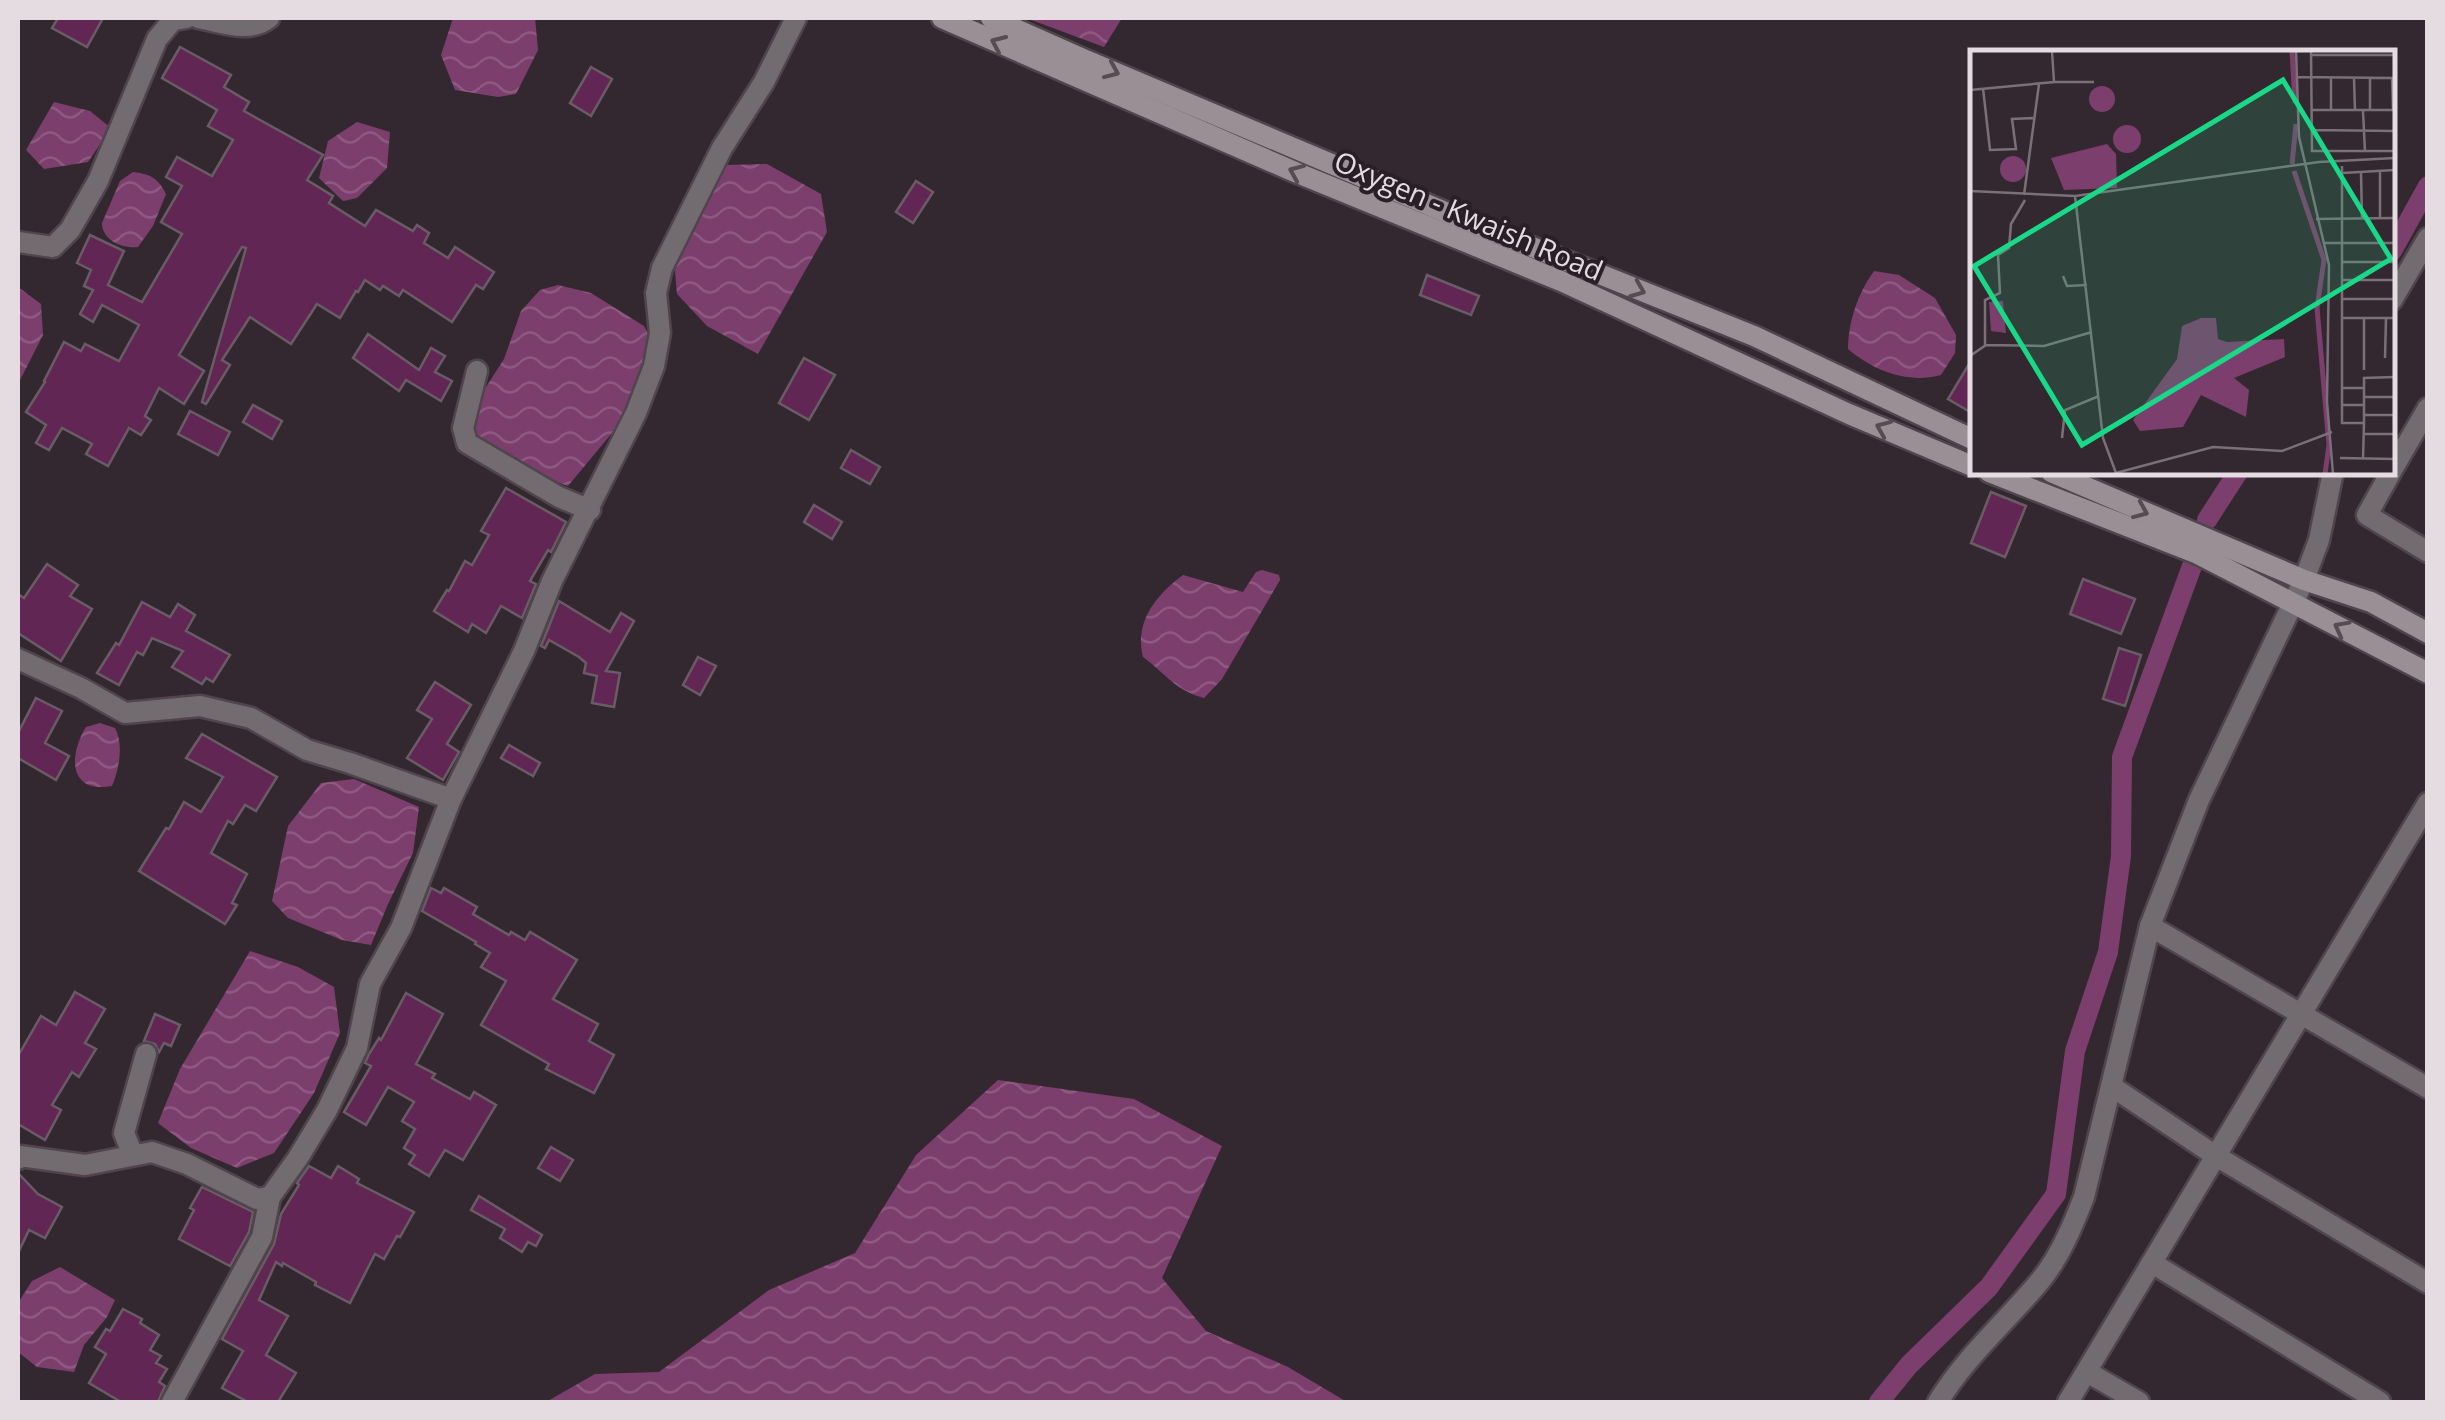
<svg xmlns="http://www.w3.org/2000/svg" width="2445" height="1420" viewBox="0 0 2445 1420" font-family="'Open Sans',sans-serif">
<style>
.water{fill:url(#water-waves)}
.lines{fill:none;stroke-linecap:round;stroke-linejoin:round}
.canal{stroke:#7c3e6c;stroke-width:20}
.building{fill:#622654;stroke:#695c65;stroke-width:2.5}
.minor-casing{stroke:#50454c;stroke-width:25}
.secondary-casing{stroke:#50454c;stroke-width:25}
.minor{stroke:#726b70;stroke-width:20}
.secondary{stroke:#998f95;stroke-width:20}
.oneway{stroke:#564c52}
.labels{text-anchor:middle;dominant-baseline:central;stroke-width:8;stroke-linejoin:round;paint-order:stroke}
.street-label{font-size:28px;fill:#e4dce1;stroke:#2a1f26}
.inset-river{fill:none;stroke:#7c3e6c;stroke-width:5}
.inset-road{fill:none;stroke:#7a7077;stroke-width:2.5}
.view{fill:#19d989;fill-opacity:0.15;stroke:#19d989;stroke-width:5}
.inset-edge{fill:none;stroke:#e4dce1;stroke-width:5}
</style>
<defs>
<pattern id="water-waves" width="16" height="10" patternUnits="userSpaceOnUse" patternTransform="scale(2.5)"><rect width="16" height="10" fill="#7c3e6c"/><path d="M0 5q4-4 8 0t8 0" fill="none" stroke="#8e5981"/></pattern>
</defs>
<rect width="100%" height="100%" fill="#342830"/>
<g class="water">
<polygon points="453,18 535,18 538,50 516,94 498,97 455,90 441,55"/>
<polygon points="1026,18 1122,18 1104,47"/>
<polygon points="54,102 90,111 111,128 88,162 44,169 26,150"/>
<polygon points="357,122 390,132 387,168 357,198 343,201 319,178 328,141"/>
<polygon points="767,164 821,194 827,232 758,354 707,326 677,294 674,260 696,201 725,165"/>
<path d="M133,172C150,174 158,178 166,194L153,226L138,247C122,249 102,240 102,223L120,181Z"/>
<path d="M1874,271L1899,275L1935,298L1956,335L1955,353L1941,375C1908,384 1874,371 1848,349C1848,322 1858,293 1874,271Z"/>
<polygon points="558,285 591,293 644,326 653,342 641,386 617,427 568,486 522,469 472,435 479,398 504,359 521,311 540,290"/>
<polygon points="18,287 41,304 43,335 18,384"/>
<path d="M1262,570L1279,575L1280,580L1222,679L1204,698C1176,691 1166,674 1143,657C1134,622 1156,595 1183,575L1243,592L1256,572Z"/>
<path d="M100,723L115,728C124,745 119,769 112,786C69,794 68,756 86,727Z"/>
<polygon points="354,779 419,807 413,853 388,904 371,945 342,940 288,918 272,901 288,826 321,783"/>
<polygon points="250,951 298,967 334,987 340,1033 314,1093 274,1153 237,1168 191,1148 158,1123 180,1069"/>
<polygon points="998,1080 1134,1099 1222,1146 1162,1278 1206,1331 1288,1367 1347,1402 546,1402 595,1374 659,1372 769,1290 855,1253 916,1155"/>
<polygon points="60,1267 115,1300 107,1317 84,1345 74,1372 37,1367 18,1352 18,1303 32,1281"/>
</g>
<g class="lines">
<g class="canal">
<polyline points="2392,251 2428,186"/>
<polyline points="2207,520 2238,472"/>
<polyline points="1879,1402 1909,1365 1989,1287 2056,1194 2075,1051 2108,952 2121,856 2122,757 2192,566"/>
</g>
</g>
<g class="building">
<polygon points="58,18 103,18 87,47 52,28"/>
<polygon points="180,47 231,75 224,87 249,102 244,111 323,155 307,180 333,196 329,203 365,226 376,210 413,231 417,225 429,233 424,243 448,258 455,247 494,272 483,289 476,285 452,322 403,290 399,296 383,286 380,290 365,280 358,292 356,291 340,318 317,304 291,344 250,317 222,360 230,365 206,404 202,402 246,248 242,247 179,355 204,371 184,404 159,388 145,416 151,420 141,435 129,428 108,466 86,454 92,444 62,428 49,450 36,443 46,425 26,412 45,382 44,381 64,342 81,351 85,344 119,361 139,325 102,305 93,322 80,314 93,290 84,286 91,270 77,263 90,235 124,251 108,285 142,302 182,234 161,222 182,186 166,177 177,157 212,176 233,140 208,126 217,110 162,78"/>
<polygon points="591,67 612,79 591,116 570,103"/>
<polygon points="916,181 933,192 913,223 896,212"/>
<polygon points="1427,275 1479,296 1471,315 1420,295"/>
<polygon points="368,334 419,370 431,348 445,356 435,372 452,381 441,401 406,380 399,391 353,358"/>
<polygon points="804,358 835,375 809,420 779,403"/>
<polygon points="1972,359 1972,413 1948,399"/>
<polygon points="253,405 282,421 272,439 243,422"/>
<polygon points="190,411 230,432 218,455 178,434"/>
<polygon points="851,450 880,467 870,484 841,468"/>
<polygon points="506,488 566,522 551,552 548,550 530,581 536,584 522,618 501,606 486,633 472,624 468,632 434,611 447,590 449,591 465,561 472,565 489,535 481,531"/>
<polygon points="1991,492 2026,506 2005,557 1971,543"/>
<polygon points="814,505 842,522 832,539 804,522"/>
<polygon points="47,564 78,585 70,596 92,609 61,661 18,633 18,594 24,598"/>
<polygon points="2083,579 2135,599 2121,634 2070,614"/>
<polygon points="559,601 610,632 621,613 634,621 606,671 620,673 614,707 592,703 597,676 584,673 586,663 579,657 549,640 545,648 541,646"/>
<polygon points="142,602 170,617 178,604 195,615 186,631 230,655 213,682 206,678 202,684 172,667 183,651 152,638 143,655 137,652 119,685 97,673 116,643 119,645"/>
<polygon points="2119,648 2141,655 2125,706 2103,699"/>
<polygon points="698,657 716,666 700,695 683,685"/>
<polygon points="435,682 471,705 447,744 459,752 443,780 407,758 432,719 417,710"/>
<polygon points="36,698 62,711 45,743 69,756 56,780 18,758 18,733"/>
<polygon points="202,734 277,777 256,811 245,805 233,824 228,821 211,853 247,874 232,903 237,905 225,924 139,871 166,828 169,829 184,802 201,812 223,777 186,758"/>
<polygon points="509,745 540,763 533,776 501,758"/>
<polygon points="431,888 441,893 444,888 477,907 473,914 509,935 511,932 525,940 530,932 577,960 553,999 598,1024 589,1041 614,1055 594,1093 546,1069 549,1064 481,1025 506,981 481,967 490,953 475,944 476,942 422,911"/>
<polygon points="75,992 105,1009 85,1043 96,1049 79,1077 72,1072 52,1105 61,1110 45,1140 18,1124 18,1056 41,1016 56,1025"/>
<polygon points="406,993 443,1014 416,1064 435,1074 432,1078 470,1099 474,1092 496,1105 463,1160 445,1150 429,1176 409,1164 415,1155 404,1148 415,1129 402,1121 414,1102 388,1087 366,1125 344,1112 371,1066 365,1063 369,1054 379,1038 381,1040"/>
<polygon points="155,1014 180,1025 171,1046 164,1043 159,1052 155,1044 144,1041"/>
<polygon points="551,1147 573,1160 560,1181 538,1168"/>
<polygon points="309,1166 331,1178 338,1166 359,1179 357,1183 414,1212 400,1237 397,1236 384,1259 375,1254 350,1303 315,1285 316,1282 283,1263 282,1266 276,1262 259,1300 288,1316 266,1355 296,1373 278,1402 248,1402 222,1388 243,1351 222,1339 274,1244 281,1214 299,1185 297,1183"/>
<polygon points="18,1173 38,1194 62,1207 45,1238 29,1230 18,1253"/>
<polygon points="202,1187 253,1212 249,1232 230,1266 179,1239 194,1210 190,1208"/>
<polygon points="479,1196 542,1235 536,1246 528,1242 522,1252 500,1238 505,1229 471,1210"/>
<polygon points="123,1309 142,1319 140,1323 159,1335 150,1350 161,1356 156,1363 167,1369 159,1382 165,1386 158,1402 121,1402 89,1383 106,1354 95,1347 106,1329 110,1331"/>
</g>
<g class="lines">
<defs>
<g id="minor">
<path d="M198,18C221,22 249,34 269,18"/>
<polyline points="18,242 53,247 70,230 98,181 157,39 173,20 186,18"/>
<polyline points="2392,300 2428,238"/>
<polyline points="477,371 463,428 467,443 559,497 590,510"/>
<polyline points="2392,470 2428,408"/>
<polyline points="2391,472 2367,515 2428,552"/>
<polyline points="18,659 81,688 125,713 200,706 251,718 307,750 350,763 451,799"/>
<polyline points="2150,926 2428,1088"/>
<polyline points="2111,1086 2216,1156 2428,1283"/>
<polyline points="133,1155 124,1133 146,1054"/>
<polyline points="18,1159 20,1156 85,1165 152,1152 187,1164 257,1199 270,1197"/>
<polyline points="2152,1263 2380,1402"/>
<polyline points="2087,1372 2139,1402"/>
<polyline points="172,1402 262,1237 270,1197 298,1158 327,1110 357,1048 370,984 401,928 451,799 524,651 552,581 636,413 654,366 660,333 656,293 662,268 722,148 764,82 796,18"/>
<path d="M1938,1402C1966,1356 2006,1322 2040,1281C2060,1257 2073,1225 2084,1197L2150,926L2199,800L2304,580L2319,540L2333,472"/>
<polyline points="2068,1402 2428,803"/>
</g>
<g id="secondary">
<polyline points="942,18 1295,172 1561,281 1849,414 1972,466"/>
<polyline points="991,18 1083,59 1457,217 1754,336 1972,439"/>
<polyline points="1989,472 2198,554 2428,673"/>
<polyline points="2051,472 2304,580 2371,602 2428,633"/>
</g>
</defs>
<use href="#minor" class="minor-casing"/>
<use href="#secondary" class="secondary-casing"/>
<use href="#minor" class="minor"/>
<use href="#secondary" class="secondary"/>
</g>
<defs><path id="oneway-chevron" d="M-2-3.5L2.5 0L-2 3.5" fill="none" stroke-width="1.6" stroke-linecap="round" stroke-linejoin="round" transform="scale(2.5)"/></defs>
<g class="oneway">
<use href="#oneway-chevron" transform="translate(998 43) rotate(-156)"/>
<use href="#oneway-chevron" transform="translate(1112 71) rotate(23)"/>
<use href="#oneway-chevron" transform="translate(1296 172) rotate(-157)"/>
<use href="#oneway-chevron" transform="translate(1638 290) rotate(22)"/>
<use href="#oneway-chevron" transform="translate(1883 428) rotate(-157)"/>
<use href="#oneway-chevron" transform="translate(2141 511) rotate(23)"/>
<use href="#oneway-chevron" transform="translate(2341 628) rotate(-152)"/>
</g>
<g class="labels">
<g class="street-label">
<text transform="translate(1469 215) rotate(23)">Oxygen - Kwaish Road</text>
</g>
</g>
<g transform="translate(1970 50)">
<rect width="425" height="425" fill="#342830"/>
<path d="M119 49a13 13 0 1 1 26 0a13 13 0 1 1-26 0ZM143 89a14 14 0 1 1 28 0a14 14 0 1 1-28 0ZM137,94L146,104L147,138L94,140L81,108ZM30 119a13 13 0 1 1 26 0a13 13 0 1 1-26 0ZM33,251L36,283L21,281L19,252ZM231,268H246L248,289L257,292L314,289L315,307L264,328L279,340L276,367L231,345L213,377L170,381L163,370L207,309L212,276Z" fill="#7c3e6c"/>
<path class="inset-river" d="M322,1L325,53M322,114L326,74M324,121L354,210L347,258L359,395L355,424"/>
<path class="inset-road" d="M326,1L329,87L359,215L357,352L363,424M341,1L342,101H425M341,5H425M326,27L425,28M361,28V61M384,28L385,61M400,28V61M422,28L423,60M84,32H124M13,38L20,100L46,99L42,69L63,68M0,40L84,32L82,1M341,60H425M393,61L395,102M342,80L425,81M372,116V373H394L393,409M391,122L392,169M372,123L425,120M0,141L105,146L349,112L425,108M54,145L69,34M105,146L133,388L146,423L243,397L312,401L362,382M346,169L425,168M410,169V121M353,193H425M372,212H425M93,226L97,236L117,235M372,230H425M372,249H425M372,268H394V320M394,268H425M15,295V250L30,243L28,205L39,198L41,174L55,150M0,306L16,295L74,296L122,282M415,308L416,268M372,338H394V355M394,338V328L425,327M394,347H425M372,355H394V365M394,373V365H425M394,384H425M92,388L95,360L129,346M370,408L425,409"/>
<path class="view" d="M313,30L421,209L112,395L4,216Z"/>
<rect width="425" height="425" class="inset-edge"/>
</g>
<rect width="2445" height="1420" fill="none" stroke="#e4dce1" stroke-width="40"/>
</svg>
